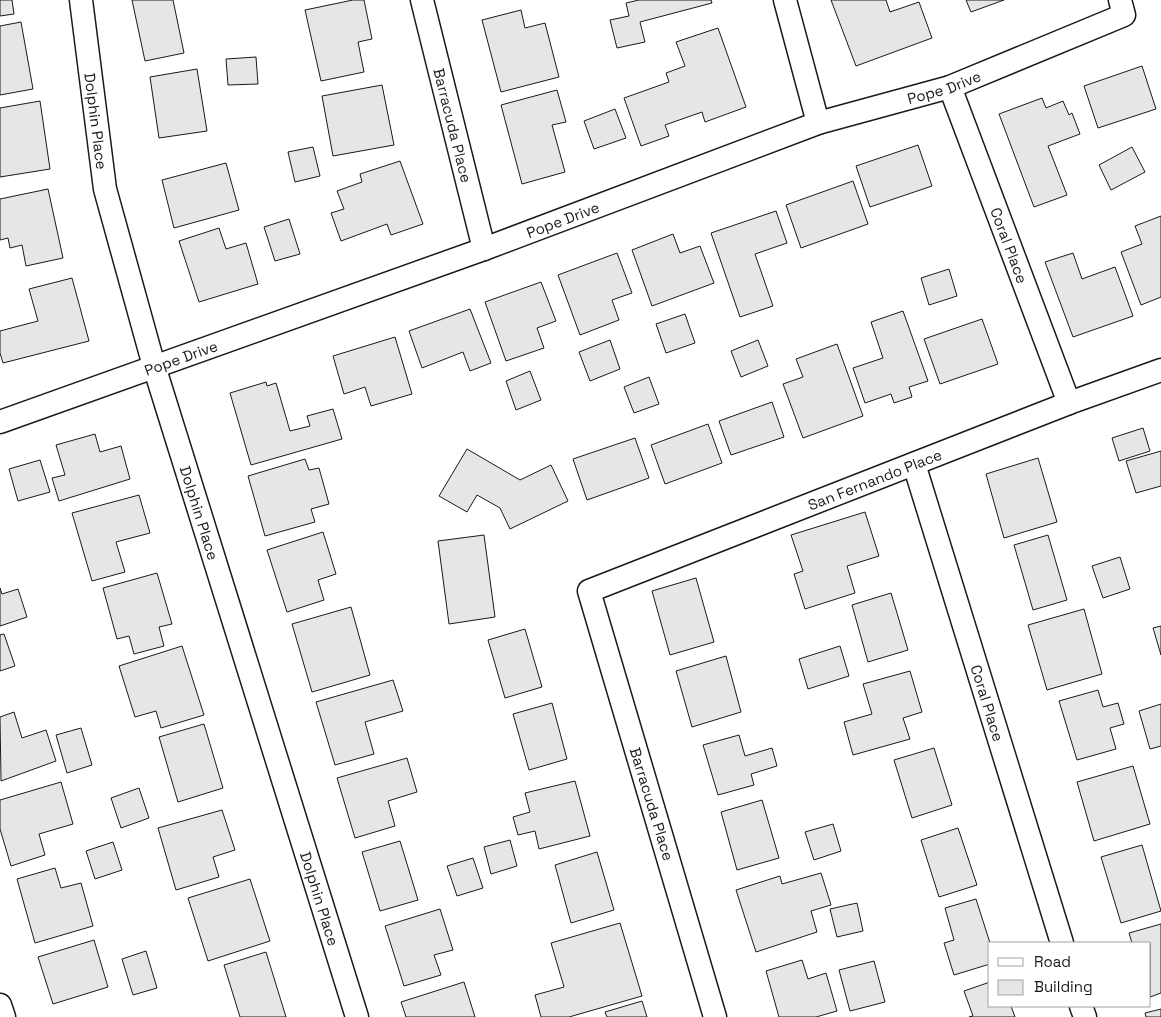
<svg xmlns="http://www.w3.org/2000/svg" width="1161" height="1017" viewBox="0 0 1161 1017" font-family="'Space Grotesk',sans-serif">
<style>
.building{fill:#e6e6e6;stroke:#1a1a1a}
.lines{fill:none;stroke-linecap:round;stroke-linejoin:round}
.minor-casing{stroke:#1a1a1a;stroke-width:25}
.minor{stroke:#fff;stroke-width:22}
.labels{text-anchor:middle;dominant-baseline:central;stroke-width:4;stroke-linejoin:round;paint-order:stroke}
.street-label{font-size:15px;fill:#1a1a1a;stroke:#fff}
</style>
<rect width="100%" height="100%" fill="#fff"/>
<g class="building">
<polygon points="0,0 12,0 14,14 0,16"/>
<polygon points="132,0 173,0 184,53 145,61"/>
<polygon points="353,0 364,0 372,39 358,42 364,72 321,81 305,10"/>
<polygon points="639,0 711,0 712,3 640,22 645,42 617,48 610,20 629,16 626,3"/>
<polygon points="831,0 886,0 890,12 919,2 932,38 856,66"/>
<polygon points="966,0 1004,0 971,12"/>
<polygon points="521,10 525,28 545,23 559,77 501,92 482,20"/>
<polygon points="21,22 33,89 0,95 0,26"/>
<polygon points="718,28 746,107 705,122 702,112 665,125 669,136 641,146 624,98 669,82 666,73 685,66 676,42"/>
<polygon points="256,57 258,84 228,85 226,59"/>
<polygon points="1142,66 1156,109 1098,128 1084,86"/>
<polygon points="197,69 207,131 159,138 150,77"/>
<polygon points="382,85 394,145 333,156 322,96"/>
<polygon points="557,90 566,122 552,125 565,172 522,184 501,105"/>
<polygon points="1042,98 1046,108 1063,101 1069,115 1072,113 1080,134 1048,146 1067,195 1034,207 999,114"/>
<polygon points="40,101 50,169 0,177 0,108"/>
<polygon points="615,109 626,138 594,149 584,121"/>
<polygon points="918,145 932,186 870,207 856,166"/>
<polygon points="313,147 320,176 295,182 288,152"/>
<polygon points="1132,147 1145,172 1111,190 1099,165"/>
<polygon points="400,161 423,224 391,235 387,224 341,241 331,213 344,209 337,191 362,182 360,174"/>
<polygon points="226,163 239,210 174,228 162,180"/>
<polygon points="853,181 868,224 801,248 786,205"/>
<polygon points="48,189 63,258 26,266 22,245 10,248 8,238 0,240 0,199"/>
<polygon points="776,211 787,243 755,254 773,306 740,317 711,233"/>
<polygon points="1161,216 1161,297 1141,305 1121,252 1142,244 1135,226"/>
<polygon points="289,219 300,254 275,261 264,227"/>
<polygon points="219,228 226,249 246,243 258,284 199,302 179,241"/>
<polygon points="673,234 680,253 700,246 714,283 652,306 632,250"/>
<polygon points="617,253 632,293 612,300 619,320 580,335 558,275"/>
<polygon points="1073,253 1082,279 1115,267 1133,316 1073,337 1045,262"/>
<polygon points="949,269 957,296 929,305 921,278"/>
<polygon points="72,278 89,341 3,363 0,353 0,331 38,321 29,289"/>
<polygon points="541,282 556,321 537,328 544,348 506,361 485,302"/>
<polygon points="470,309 491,363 470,371 463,352 422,368 409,331"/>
<polygon points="903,311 928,381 909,387 912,397 894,403 891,394 865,403 853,368 883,358 871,322"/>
<polygon points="685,314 695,343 666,353 656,324"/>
<polygon points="982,319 998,364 940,384 924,339"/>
<polygon points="395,337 412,394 371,406 365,387 344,394 333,356"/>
<polygon points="610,340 620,369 590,381 579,352"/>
<polygon points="758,340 768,366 741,377 731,351"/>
<polygon points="837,344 863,416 803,438 783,384 803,377 796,359"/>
<polygon points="530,371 541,400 516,410 506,381"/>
<polygon points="649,377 659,404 634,413 624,387"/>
<polygon points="266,382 267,386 276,383 290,431 310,426 307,416 333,409 342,439 251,465 230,393"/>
<polygon points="772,402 784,437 731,455 719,421"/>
<polygon points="708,424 722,463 665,484 651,445"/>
<polygon points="1143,428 1150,451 1119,461 1112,438"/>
<polygon points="95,434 100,452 121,446 130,479 59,501 52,478 65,475 56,445"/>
<polygon points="635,438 649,478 587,500 573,459"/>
<polygon points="467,449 520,480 551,465 568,501 510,529 500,508 477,495 467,512 439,496"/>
<polygon points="1161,451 1161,486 1136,493 1126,461"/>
<polygon points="1038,458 1057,522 1004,538 986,474"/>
<polygon points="305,459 309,470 319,468 329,504 311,509 315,522 265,536 248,476"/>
<polygon points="40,460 50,492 18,501 9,469"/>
<polygon points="139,495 150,533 116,542 125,572 92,581 72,513"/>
<polygon points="865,512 879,556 847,566 855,593 805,609 794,574 803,571 791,535"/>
<polygon points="323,532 336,574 318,580 324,600 287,612 267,550"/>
<polygon points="484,535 495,617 449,624 438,541"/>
<polygon points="1048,535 1067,600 1033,610 1014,545"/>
<polygon points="1120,557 1130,589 1103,598 1092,566"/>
<polygon points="157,573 172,624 159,627 164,646 134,654 129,636 117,639 103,588"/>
<polygon points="696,578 714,642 670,655 652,591"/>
<polygon points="0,588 2,594 18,589 27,617 0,626"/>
<polygon points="891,593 908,650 868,662 852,605"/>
<polygon points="351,607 370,675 312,692 292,624"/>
<polygon points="1084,609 1102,674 1047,690 1028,625"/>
<polygon points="1161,626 1161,655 1153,628"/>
<polygon points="525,629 542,687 505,698 488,640"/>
<polygon points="4,634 15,666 0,671 0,635"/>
<polygon points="182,646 204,715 161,728 156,711 135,717 119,666"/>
<polygon points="840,646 849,676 808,689 799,659"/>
<polygon points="726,656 741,712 692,727 676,671"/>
<polygon points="910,671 922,712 903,718 910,739 853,755 844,722 872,714 863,684"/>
<polygon points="393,680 403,711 365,722 374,754 335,765 316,702"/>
<polygon points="1098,690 1103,707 1118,703 1124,724 1110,728 1116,749 1077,760 1059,701"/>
<polygon points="552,703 567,759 529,770 513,714"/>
<polygon points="1161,704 1161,746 1150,749 1139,711"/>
<polygon points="14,712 22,738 46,730 56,761 1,781 0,717"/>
<polygon points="204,724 223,788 178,802 159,737"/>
<polygon points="81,728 92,765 67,773 56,735"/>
<polygon points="739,735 745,756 772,748 777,766 751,774 754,785 718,795 703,745"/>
<polygon points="934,748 952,805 912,818 894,760"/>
<polygon points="407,758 417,792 388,801 395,826 355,838 337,778"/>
<polygon points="1133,766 1150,824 1094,841 1077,782"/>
<polygon points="575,781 590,836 539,849 535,831 518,835 513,817 530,812 525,793"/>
<polygon points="61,782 73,824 39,834 45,855 11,866 0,829 0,800"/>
<polygon points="139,788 149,818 121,828 111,798"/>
<polygon points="762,800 779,858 737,870 721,812"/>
<polygon points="222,810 235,850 213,857 219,877 176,890 158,828"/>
<polygon points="833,824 841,851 814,860 805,832"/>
<polygon points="958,828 977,885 939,897 921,840"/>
<polygon points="510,840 517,866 491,874 484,847"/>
<polygon points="400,841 418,900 380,911 362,852"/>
<polygon points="113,842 122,870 95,879 86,851"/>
<polygon points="1142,845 1161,911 1121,923 1101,857"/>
<polygon points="597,852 614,910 571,923 555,865"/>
<polygon points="473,858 483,888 457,896 447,866"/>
<polygon points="55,868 61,888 81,883 93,926 35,943 17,879"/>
<polygon points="821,873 831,905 811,911 817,932 756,952 736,890 780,876 782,884"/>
<polygon points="250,879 270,941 208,961 188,898"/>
<polygon points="976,899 990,943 990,964 954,975 944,943 954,940 945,908"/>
<polygon points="857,903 863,931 837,937 830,909"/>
<polygon points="440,909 453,950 434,955 441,975 404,986 385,926"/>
<polygon points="620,923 642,996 569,1017 541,1017 535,995 564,987 551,943"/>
<polygon points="1161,924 1161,993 1150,997 1150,943 1132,943 1129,933"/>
<polygon points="94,940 108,987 53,1004 38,957"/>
<polygon points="146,951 157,988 133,995 122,959"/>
<polygon points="266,952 286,1017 240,1017 224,965"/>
<polygon points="802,960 808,979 826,973 837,1011 816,1017 779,1017 766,971"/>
<polygon points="874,961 885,1002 850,1011 839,970"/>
<polygon points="464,982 475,1017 406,1017 401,1002"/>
<polygon points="990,982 990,1006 1011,1006 1015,1017 969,1017 973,1016 964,991"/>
<polygon points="642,1001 647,1017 607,1017 605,1012"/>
<polygon points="1161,1009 1161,1017 1146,1017 1145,1013"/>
</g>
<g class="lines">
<defs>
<g id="minor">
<path id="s1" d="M81,0L105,189L154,366L357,1017"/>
<path id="s2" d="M422,0L484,249"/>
<polyline points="785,0 818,123"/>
<path id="s3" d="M950,87L1069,403"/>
<path id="s4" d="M0,422L484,249L818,123L950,87L1124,15L1120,0"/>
<path id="s5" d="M914,464L1062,943"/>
<polyline points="0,1005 4,1017"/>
<polyline points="1081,1006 1085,1017"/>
<path id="s6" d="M715,1017L589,591L1069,403L1161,370"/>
</g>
</defs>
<use href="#minor" class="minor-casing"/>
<use href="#minor" class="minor"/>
</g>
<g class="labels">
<g class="street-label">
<text stroke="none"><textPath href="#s4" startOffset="1002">Pope Drive</textPath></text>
<text stroke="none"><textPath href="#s1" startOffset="122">Dolphin Place</textPath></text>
<text stroke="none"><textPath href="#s2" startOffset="129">Barracuda Place</textPath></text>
<text stroke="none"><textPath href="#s4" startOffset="598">Pope Drive</textPath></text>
<text stroke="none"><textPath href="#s3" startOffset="169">Coral Place</textPath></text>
<text stroke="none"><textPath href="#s4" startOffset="192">Pope Drive</textPath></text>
<text stroke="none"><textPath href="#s6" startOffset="751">San Fernando Place</textPath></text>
<text stroke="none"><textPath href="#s1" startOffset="528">Dolphin Place</textPath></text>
<text stroke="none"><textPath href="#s5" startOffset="250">Coral Place</textPath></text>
<text transform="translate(652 804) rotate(73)">Barracuda Place</text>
<text stroke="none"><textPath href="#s1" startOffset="932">Dolphin Place</textPath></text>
</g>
</g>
<rect x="988" y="942" width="162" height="65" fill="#ffffff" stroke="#a3a3a3"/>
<rect x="998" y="958" width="25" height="8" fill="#ffffff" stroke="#a3a3a3"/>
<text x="1034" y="967" font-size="15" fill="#1a1a1a">Road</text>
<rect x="998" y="980" width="25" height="15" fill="#e6e6e6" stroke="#a3a3a3"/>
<text x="1034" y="992" font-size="15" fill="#1a1a1a">Building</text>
</svg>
